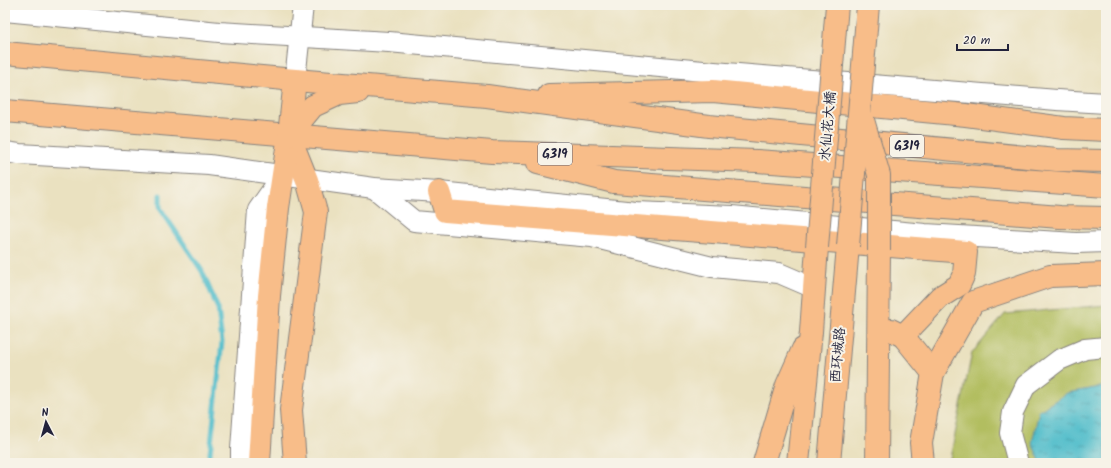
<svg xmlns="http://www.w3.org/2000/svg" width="1111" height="468" viewBox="0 0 1111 468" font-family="Kalam,'LXGW WenKai TC',sans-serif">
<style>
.green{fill:#b2be60;stroke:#6a704e}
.water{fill:url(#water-ripples);stroke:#3a7083}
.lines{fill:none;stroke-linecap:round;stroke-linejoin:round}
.stream{stroke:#51bdcb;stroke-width:5}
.minor-casing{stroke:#86827e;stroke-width:22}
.major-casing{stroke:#86827e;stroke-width:24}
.highway-casing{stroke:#86827e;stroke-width:24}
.minor{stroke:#fff;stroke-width:20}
.major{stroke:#f8bd89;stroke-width:22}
.highway{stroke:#f8bd89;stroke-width:22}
.major-bridge-casing{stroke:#86827e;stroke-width:24;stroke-linecap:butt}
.major-bridge{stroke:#f8bd89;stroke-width:22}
.labels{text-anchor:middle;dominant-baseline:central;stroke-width:4;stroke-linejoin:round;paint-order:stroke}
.shield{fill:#f7f3e8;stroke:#62616f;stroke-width:1}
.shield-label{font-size:13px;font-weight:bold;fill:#22223b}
.street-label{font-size:14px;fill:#22223b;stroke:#f7f3e8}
</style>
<defs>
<pattern id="water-ripples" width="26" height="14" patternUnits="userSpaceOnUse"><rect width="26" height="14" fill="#51bdcb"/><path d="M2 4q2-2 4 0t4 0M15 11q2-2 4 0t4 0" fill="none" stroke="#4399a6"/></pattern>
</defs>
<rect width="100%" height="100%" fill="#f7f3e8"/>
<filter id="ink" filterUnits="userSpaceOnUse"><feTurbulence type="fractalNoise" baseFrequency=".025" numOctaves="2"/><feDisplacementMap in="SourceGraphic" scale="8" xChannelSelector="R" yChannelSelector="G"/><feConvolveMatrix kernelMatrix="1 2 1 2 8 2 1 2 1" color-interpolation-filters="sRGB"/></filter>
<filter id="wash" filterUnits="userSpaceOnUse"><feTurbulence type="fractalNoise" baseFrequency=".012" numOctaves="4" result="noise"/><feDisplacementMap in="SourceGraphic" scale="16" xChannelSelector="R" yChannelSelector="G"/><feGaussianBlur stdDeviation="0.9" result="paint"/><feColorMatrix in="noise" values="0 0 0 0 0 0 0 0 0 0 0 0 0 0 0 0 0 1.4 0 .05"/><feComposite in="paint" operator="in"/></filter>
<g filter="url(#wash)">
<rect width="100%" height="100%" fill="#eae1c0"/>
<polygon class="green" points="1106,305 1106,463 949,463 972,353 1005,314"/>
<polygon class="water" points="1106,386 1106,463 1041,463 1032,443 1039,411 1067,393"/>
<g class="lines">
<polyline class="stream" points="160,195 160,208 202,271 218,309 222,342 209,463"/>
</g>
</g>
<g filter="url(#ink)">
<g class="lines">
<defs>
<g id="minor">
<polyline points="5,11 219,32 389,42 714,72 1057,100 1106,103"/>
<polyline points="295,80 303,5"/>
<polyline points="5,152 19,154 209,165 374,188 439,192 636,212 732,216 925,234 1076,243 1106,242"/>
<polyline points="374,188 414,221 592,237 712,267 779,273 814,288"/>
<polyline points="241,463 241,449 258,210 282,176"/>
<polyline points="1018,463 1010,433 1013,412 1026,385 1059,360 1085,349 1106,347"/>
</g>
<g id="major">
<polyline points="289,135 307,180 316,212 291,410 295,463"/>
<polyline points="439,192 445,211 966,252 964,274 959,285 940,297 903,336"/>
<polyline points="891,330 903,336 933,373"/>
<polyline points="259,463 269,296 278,208 289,135 295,80"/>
<polyline points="764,463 787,385 803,349"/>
<polyline points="798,463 811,332 817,247"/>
<polyline points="829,463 848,246"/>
<polyline points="877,463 879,251"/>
<polyline points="923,463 921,443 933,373 973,302 1050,276 1106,274"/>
</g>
<g id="highway">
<polyline points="5,53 295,80 487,96 709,126 1057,160 1106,161"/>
<polyline points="549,95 713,91 966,115 1064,128 1106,130"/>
<polyline points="5,111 492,152 757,161 1106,186"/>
<polyline points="289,135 313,106 339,94 358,92"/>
<polyline points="538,163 614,182 1060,217 1106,218"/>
</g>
</defs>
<use href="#minor" class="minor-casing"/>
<use href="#major" class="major-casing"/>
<use href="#highway" class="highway-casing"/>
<use href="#minor" class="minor"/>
<use href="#major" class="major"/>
<use href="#highway" class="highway"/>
<defs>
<g id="major-bridge">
<polyline points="863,120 879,175 879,251"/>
<polyline points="848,246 868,5"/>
<polyline points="817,247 837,5"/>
</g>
</defs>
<use href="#major-bridge" class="major-bridge-casing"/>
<use href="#major-bridge" class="major-bridge"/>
</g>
</g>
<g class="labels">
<g class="shield">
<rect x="890" y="135" width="34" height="22" rx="3"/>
<rect x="538" y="143" width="34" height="22" rx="3"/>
</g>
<g class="shield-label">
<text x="907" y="146">G319</text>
<text x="555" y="154">G319</text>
</g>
<g class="street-label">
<text transform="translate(828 126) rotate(-85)">水仙花大橋</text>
<text transform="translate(838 355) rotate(-85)">西环城路</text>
</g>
</g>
<rect width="1111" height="468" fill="none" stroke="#f7f3e8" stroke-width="20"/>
<g transform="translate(46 422) rotate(354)" stroke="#f7f3e8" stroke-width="3" paint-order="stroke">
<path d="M0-3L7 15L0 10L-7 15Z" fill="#22223b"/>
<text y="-6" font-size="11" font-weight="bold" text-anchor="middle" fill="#22223b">N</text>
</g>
<path d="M957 44v6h51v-6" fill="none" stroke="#22223b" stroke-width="2"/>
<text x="963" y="44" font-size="12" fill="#22223b" stroke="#f7f3e8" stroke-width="3" paint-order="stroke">20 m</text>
</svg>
